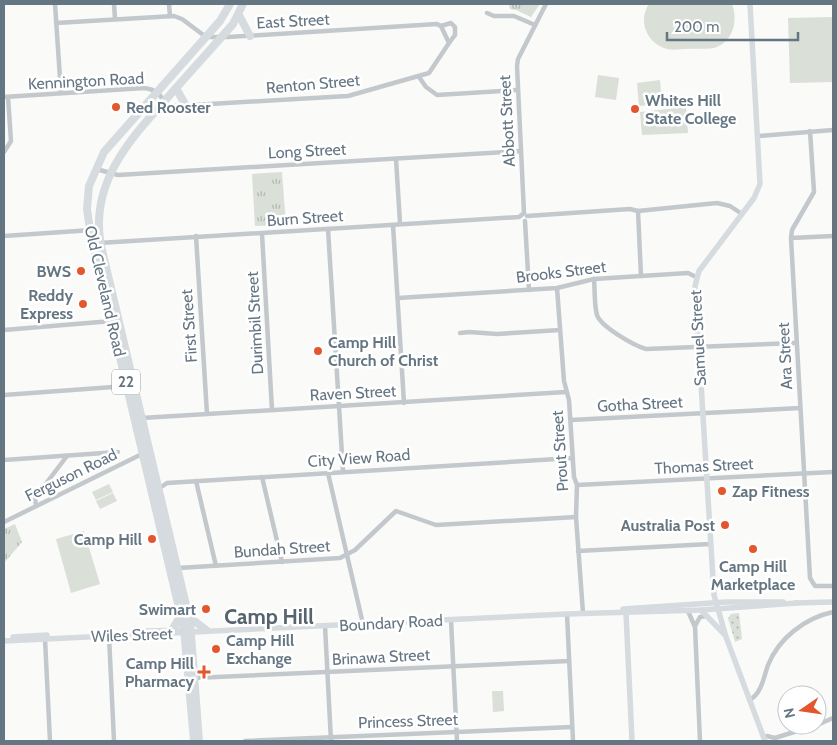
<svg xmlns="http://www.w3.org/2000/svg" width="837" height="745" viewBox="0 0 837 745" font-family="Cabin,sans-serif">
<style>
.grass{fill:url(#grass-dots)}
.park{fill:url(#park-tufts)}
.pitch{fill:#dadfd7}
.lines{fill:none;stroke-linecap:round;stroke-linejoin:round}
.street{stroke:#c3c8cc;stroke-width:4.5}
.secondary{stroke:#d6dbdf;stroke-width:5.5}
.highway{stroke:#d6dbdf;stroke-width:8}
.poi-dot{fill:#e4572e;stroke:#fff;stroke-width:2}
.labels{text-anchor:middle;dominant-baseline:central;stroke-width:5;stroke-linejoin:round;paint-order:stroke}
.shield{fill:#fff;stroke:#939fa8;stroke-width:1}
.shield-label{font-size:15px;font-weight:bold;fill:#657683}
.street-label{font-size:16px;fill:#657683;stroke:#fff}
.poi-label{font-size:16px;font-weight:bold;fill:#657683;stroke:#fff;text-anchor:end}
.district-label{font-size:21px;font-weight:bold;fill:#57646e;stroke:#fff}
</style>
<defs>
<pattern id="grass-dots" width="8" height="8" patternUnits="userSpaceOnUse" patternTransform="scale(1.25)"><rect width="8" height="8" fill="#dadfd7"/><path d="M2 2h.1M6 6h.1" fill="none" stroke="#b4b9b4" stroke-width="1.8" stroke-linecap="round"/></pattern>
<pattern id="park-tufts" width="24" height="20" patternUnits="userSpaceOnUse" patternTransform="scale(1.25)"><rect width="24" height="20" fill="#dadfd7"/><path d="M3 7l-1-3M5 7V3M7 7l1-3M15 17l-1-3M17 17v-4M19 17l1-3" fill="none" stroke="#b4b9b4"/></pattern>
</defs>
<rect width="100%" height="100%" fill="#fafaf8"/>
<polygon class="grass" points="739,613 742,639 735,642 728,618 731,614"/>
<g class="park">
<polygon points="509,4 540,4 531,17 516,10 510,9"/>
<polygon points="282,172 286,225 255,226 252,174"/>
<polygon points="15,524 22,542 4,563 4,529"/>
</g>
<g class="pitch">
<path d="M649,4H732C738,19 734,40 717,47C709,50 696,48 687,49C680,49 670,51 664,48C646,41 638,20 649,4Z"/>
<polygon points="832,17 833,82 790,83 788,18"/>
<polygon points="598,75 619,78 616,100 595,97"/>
<polygon points="660,80 662,104 639,106 637,83"/>
<polygon points="686,107 688,133 642,135 640,112"/>
<polygon points="109,484 113,492 96,500 92,492"/>
<polygon points="113,493 117,501 100,509 96,501"/>
<polygon points="84,531 100,584 71,593 56,539"/>
<polygon points="492,691 503,691 504,711 493,712"/>
</g>
<g class="lines">
<g class="street">
<polyline points="55,4 61,93"/>
<polyline points="114,4 115,19"/>
<polyline points="169,4 170,16"/>
<polyline points="487,13 494,16 514,16 535,25"/>
<polyline points="56,23 174,16 182,19 206,37 228,37 437,24 441,26"/>
<polyline points="441,26 451,23 455,27 455,35 449,43"/>
<polyline points="419,77 426,87 437,95 517,90"/>
<path d="M4,97L144,88C155,89 162,95 165,105L176,106L348,96L429,73L449,43L441,26"/>
<polyline points="810,131 814,192 792,230 791,238 810,578 815,586 833,586"/>
<polyline points="758,136 833,130"/>
<polyline points="4,152 11,141 8,97"/>
<polyline points="396,159 400,223"/>
<polyline points="96,169 118,175 521,151"/>
<polyline points="638,211 641,276"/>
<polyline points="524,213 517,66 518,59 546,4"/>
<polyline points="527,216 630,209 638,211 717,203 730,206 742,214"/>
<polyline points="525,221 529,290"/>
<polyline points="393,225 404,403"/>
<polyline points="328,229 343,471"/>
<polyline points="262,234 272,410"/>
<polyline points="4,236 92,230"/>
<polyline points="196,236 207,414"/>
<polyline points="791,238 833,236"/>
<polyline points="99,243 519,217 524,213"/>
<path d="M594,279C595,290 594,305 597,315C601,327 635,346 646,349L796,343"/>
<polyline points="557,288 564,381 569,400 574,477 577,485 576,517 583,613"/>
<polyline points="398,298 557,288 594,279 688,273 696,277"/>
<polyline points="4,330 112,321"/>
<polyline points="460,333 469,332 497,334 560,330"/>
<polyline points="4,395 127,386"/>
<polyline points="142,418 566,392"/>
<polyline points="571,420 800,408"/>
<polyline points="4,460 118,452"/>
<polyline points="328,473 363,624"/>
<polyline points="262,477 282,562"/>
<polyline points="196,481 216,566"/>
<polyline points="577,485 833,472"/>
<polyline points="157,490 167,483 573,458"/>
<polyline points="36,506 35,498 67,456"/>
<polyline points="4,522 144,453"/>
<polyline points="578,551 710,544"/>
<polyline points="178,568 340,558 355,550 396,511 436,525 576,517"/>
<polyline points="688,611 695,627 700,741"/>
<polyline points="567,614 573,741"/>
<polyline points="451,620 457,741"/>
<polyline points="325,626 331,741"/>
<polyline points="695,626 700,617 707,616"/>
<polyline points="109,636 114,741"/>
<polyline points="45,639 50,741"/>
<polyline points="194,678 569,661"/>
<path d="M751,699C762,692 764,676 768,665C779,638 805,618 833,612"/>
<polyline points="817,725 833,718"/>
<polyline points="767,736 775,738 816,725"/>
<polyline points="245,741 572,727"/>
</g>
<g class="secondary">
<polyline points="750,4 760,184 754,198 699,271 695,286 714,595 726,637 765,741"/>
<polyline points="795,603 833,602"/>
<polyline points="623,609 726,602 783,602"/>
<polyline points="701,610 724,634"/>
<polyline points="626,613 632,741"/>
<polyline points="146,631 186,630"/>
<polyline points="13,637 47,635"/>
<polyline points="4,641 567,614 701,610 797,603"/>
</g>
<g class="highway">
<polyline points="239,15 250,36"/>
<polyline points="176,88 186,106"/>
<polyline points="189,617 206,630"/>
<polyline points="172,630 181,615"/>
<polyline points="194,741 184,629 90,230 87,209 89,186 104,152 220,21 230,4"/>
<path d="M199,741L190,622L101,246C89,183 130,139 169,96C190,72 212,48 233,24L243,4"/>
</g>
</g>
<g class="poi-dot">
<circle cx="116" cy="107" r="5"/>
<circle cx="635" cy="109" r="5"/>
<circle cx="81" cy="271" r="5"/>
<circle cx="83" cy="304" r="5"/>
<circle cx="318" cy="351" r="5"/>
<circle cx="722" cy="491" r="5"/>
<circle cx="725" cy="525" r="5"/>
<circle cx="152" cy="539" r="5"/>
<circle cx="753" cy="549" r="5"/>
<circle cx="206" cy="609" r="5"/>
<circle cx="216" cy="649" r="5"/>
<path d="M201.5 664.5h5v5h5v5h-5v5h-5v-5h-5v-5h5z"/>
</g>
<g class="labels">
<rect class="shield" x="112" y="369.5" width="28" height="25" rx="4"/>
<g class="shield-label">
<text x="126" y="382">22</text>
</g>
<g class="street-label">
<text transform="translate(293 21) rotate(-3)">East Street</text>
<text transform="translate(86 81) rotate(-3)">Kennington Road</text>
<text transform="translate(313 84) rotate(-5)">Renton Street</text>
<text transform="translate(507 121) rotate(-93)">Abbott Street</text>
<text transform="translate(307 151) rotate(-3)">Long Street</text>
<text transform="translate(305 218) rotate(-4)">Burn Street</text>
<text transform="translate(561 272) rotate(-7)">Brooks Street</text>
<text transform="translate(105 291) rotate(77)">Old Cleveland Road</text>
<text transform="translate(255 323) rotate(-93)">Durimbil Street</text>
<text transform="translate(189 326) rotate(-94)">First Street</text>
<text transform="translate(698 338) rotate(-93)">Samuel Street</text>
<text transform="translate(785 356) rotate(-93)">Ara Street</text>
<text transform="translate(353 393) rotate(-3)">Raven Street</text>
<text transform="translate(640 404) rotate(-3)">Gotha Street</text>
<text transform="translate(560 451) rotate(-94)">Prout Street</text>
<text transform="translate(359 458) rotate(-4)">City View Road</text>
<text transform="translate(704 466) rotate(-3)">Thomas Street</text>
<text transform="translate(71 475) rotate(-26)">Ferguson Road</text>
<text transform="translate(282 549) rotate(-4)">Bundah Street</text>
<text transform="translate(391 623) rotate(-3)">Boundary Road</text>
<text transform="translate(132 635) rotate(-2)">Wiles Street</text>
<text transform="translate(381 657) rotate(-3)">Brinawa Street</text>
<text transform="translate(408 721) rotate(-2)">Princess Street</text>
</g>
<g class="poi-label">
<text x="645" y="100" text-anchor="start">Whites Hill<tspan x="645" dy="18">State College</tspan></text>
<text x="126" y="107" text-anchor="start">Red Rooster</text>
<text x="71" y="271">BWS</text>
<text x="73" y="295">Reddy<tspan x="73" dy="18">Express</tspan></text>
<text x="328" y="342" text-anchor="start">Camp Hill<tspan x="328" dy="18">Church of Christ</tspan></text>
<text x="732" y="491" text-anchor="start">Zap Fitness</text>
<text x="715" y="525">Australia Post</text>
<text x="142" y="539">Camp Hill</text>
<text x="753" y="566" text-anchor="middle">Camp Hill<tspan x="753" dy="18">Marketplace</tspan></text>
<text x="196" y="609">Swimart</text>
<text x="226" y="640" text-anchor="start">Camp Hill<tspan x="226" dy="18">Exchange</tspan></text>
<text x="194" y="663">Camp Hill<tspan x="194" dy="18">Pharmacy</tspan></text>
</g>
<g class="district-label">
<text x="269" y="616">Camp Hill</text>
</g>
</g>
<rect width="837" height="745" fill="none" stroke="#657683" stroke-width="10"/>
<g transform="translate(802 710) rotate(257)"><circle r="24" fill="#ffffff" stroke="#c1c8cd"/>
<path d="M0-4L9 19L0 12L-9 19Z" fill="#e4572e"/>
<text y="-8" font-size="14" font-weight="bold" text-anchor="middle" fill="#657683">N</text>
</g>
<path d="M667 32v8h131v-8" fill="none" stroke="#657683" stroke-width="2.5"/>
<text x="674" y="32" font-size="15" fill="#657683" stroke="#ffffff" stroke-width="4" paint-order="stroke">200 m</text>
</svg>
